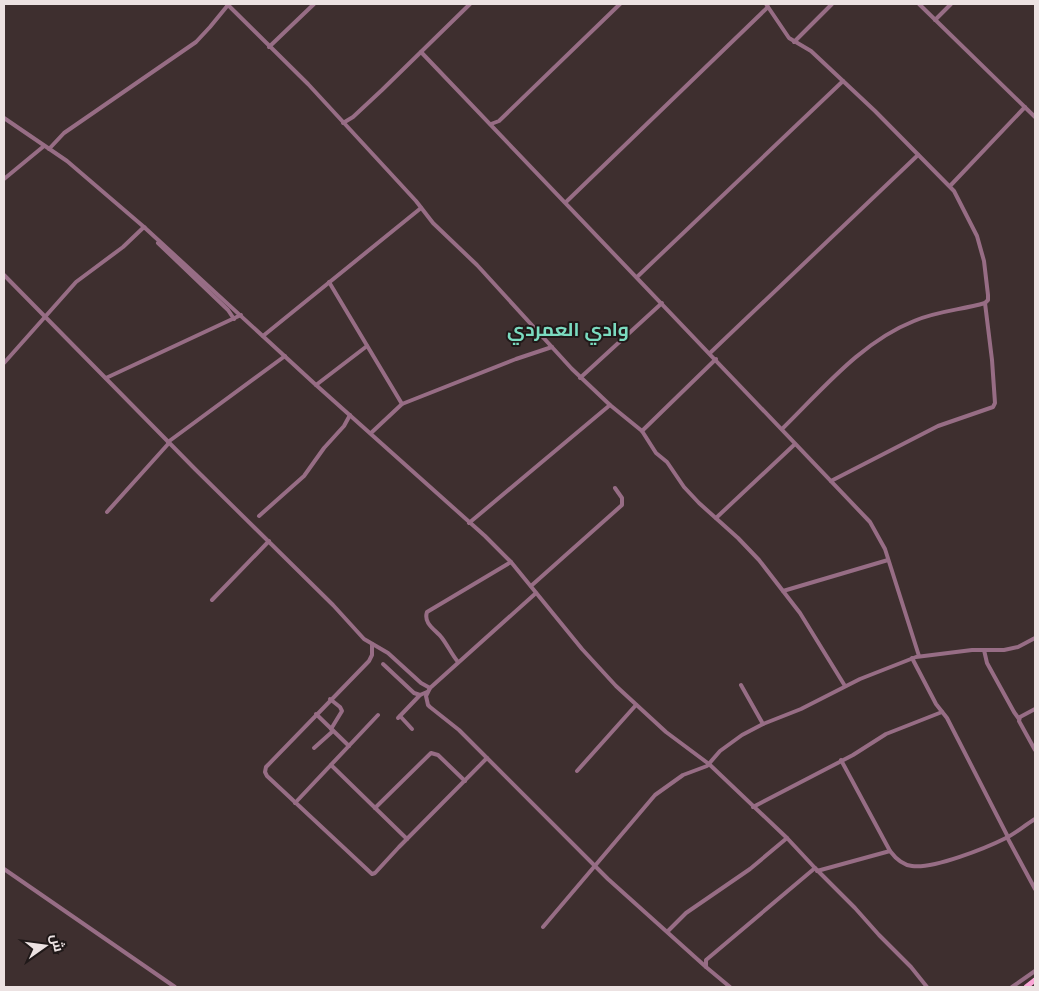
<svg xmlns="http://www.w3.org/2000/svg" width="1039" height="991" viewBox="0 0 1039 991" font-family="'Libre Baskerville',Cairo,serif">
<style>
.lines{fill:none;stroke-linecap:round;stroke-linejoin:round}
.minor{stroke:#976d85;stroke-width:4}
.major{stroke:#faa5d6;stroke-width:5}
.labels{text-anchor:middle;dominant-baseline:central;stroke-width:4;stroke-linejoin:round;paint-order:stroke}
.district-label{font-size:19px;font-weight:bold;fill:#7bdbc0;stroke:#201919}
</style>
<rect width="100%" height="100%" fill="#3e2f2f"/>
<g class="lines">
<g class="minor">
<polyline points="227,4 308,84 416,201 433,223 477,265 572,369 610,405 642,431 656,453 667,462 684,487 699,503 738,538 759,560 800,613 845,686"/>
<path d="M766,4L789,38L811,51L875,111L954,191L977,236L984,261L988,295V300L985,303C961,310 937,311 914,321C861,342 822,390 782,429"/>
<polyline points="919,4 1035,117"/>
<polyline points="935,20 951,4"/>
<polyline points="794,42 832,4"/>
<polyline points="269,47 314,4"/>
<polyline points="421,52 870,522 885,549 919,656"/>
<polyline points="4,118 67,161 144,227 316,385 485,536 511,562 582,649 616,686 666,732 709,764 787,838 815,868 855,908 879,935 911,967 927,987"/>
<polyline points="343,123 353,117 382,90 470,4"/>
<polyline points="491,124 499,121 620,4"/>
<polyline points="49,149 64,133 196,42 210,27 228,5"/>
<polyline points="4,179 44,146"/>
<polyline points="950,186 1025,107"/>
<polyline points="566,202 768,7"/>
<polyline points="158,243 228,310 234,319"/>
<polyline points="4,275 195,469 333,605 364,639 388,653 421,683 430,688"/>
<polyline points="637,277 843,81"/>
<polyline points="329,282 402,404"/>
<polyline points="263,336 421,208"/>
<polyline points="710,353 918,155"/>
<polyline points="4,363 76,282 123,247 144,227 145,228"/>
<polyline points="106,378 241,315"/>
<polyline points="580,378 662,303"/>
<polyline points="316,385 367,346"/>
<polyline points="642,431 716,359"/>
<polyline points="371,433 402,404 516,359 552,347"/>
<polyline points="168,442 285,356"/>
<polyline points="831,481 938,426 993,407 995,403 992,360 985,303"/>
<polyline points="107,512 169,443"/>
<polyline points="259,516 304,476 324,448 344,426 350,415"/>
<polyline points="716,518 795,444"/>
<polyline points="469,523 610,405"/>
<polyline points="531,586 622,505 622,498 615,488"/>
<polyline points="783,591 888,560"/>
<polyline points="536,593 430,688 426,696 428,705 430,707 459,730 608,879 706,967"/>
<polyline points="212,600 269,541"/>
<polyline points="372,644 372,655 369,661 266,767 265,772 267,776 372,874 375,873 399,847 487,758"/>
<polyline points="984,650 987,663 1014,712 1019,719"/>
<polyline points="912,658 936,704 947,718 1008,837"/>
<path d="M458,662C452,655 448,646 442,638C436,630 423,624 427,612L511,562"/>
<polyline points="383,664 414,693 420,695 427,692"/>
<polyline points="741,685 763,724"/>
<polyline points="330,699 340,707 342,711 331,729"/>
<polyline points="1035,709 1020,717 1019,721 1035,750"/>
<polyline points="316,714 349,746"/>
<polyline points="400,716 412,729"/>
<polyline points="398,718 420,695"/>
<polyline points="314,748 333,731"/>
<path d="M841,760L890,851C896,859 903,865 912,866C934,869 986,848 1006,838C1016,833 1025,825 1035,819"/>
<polyline points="331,765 407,839"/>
<polyline points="577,771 636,705"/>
<polyline points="295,803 378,715"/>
<polyline points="753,807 853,755 886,734 942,712"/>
<polyline points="375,808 431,753 438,755 465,781"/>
<polyline points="1007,837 1035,889"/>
<polyline points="4,869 175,987"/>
<polyline points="817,871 890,851"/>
<polyline points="543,927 655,795 683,775 707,766 720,751 742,735 763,724 801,709 860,679 916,657 972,650 1004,650 1018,647 1035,638"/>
<polyline points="668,931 686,913 750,869 787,838"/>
<polyline points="730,987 706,967 706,960 815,868"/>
<polyline points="1012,987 1035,971"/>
</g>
<polyline class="major" points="1026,987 1035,980"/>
</g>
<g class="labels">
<g class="district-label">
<text x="568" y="329">وادي العمردي</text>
</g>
</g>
<rect width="1039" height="991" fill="none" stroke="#ece2e2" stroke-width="10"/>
<g transform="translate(45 946) rotate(76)" stroke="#201919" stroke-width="4" paint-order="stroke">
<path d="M0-4L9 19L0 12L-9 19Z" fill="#ece2e2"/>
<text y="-8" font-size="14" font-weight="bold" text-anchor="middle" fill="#ece2e2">ش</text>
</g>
</svg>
